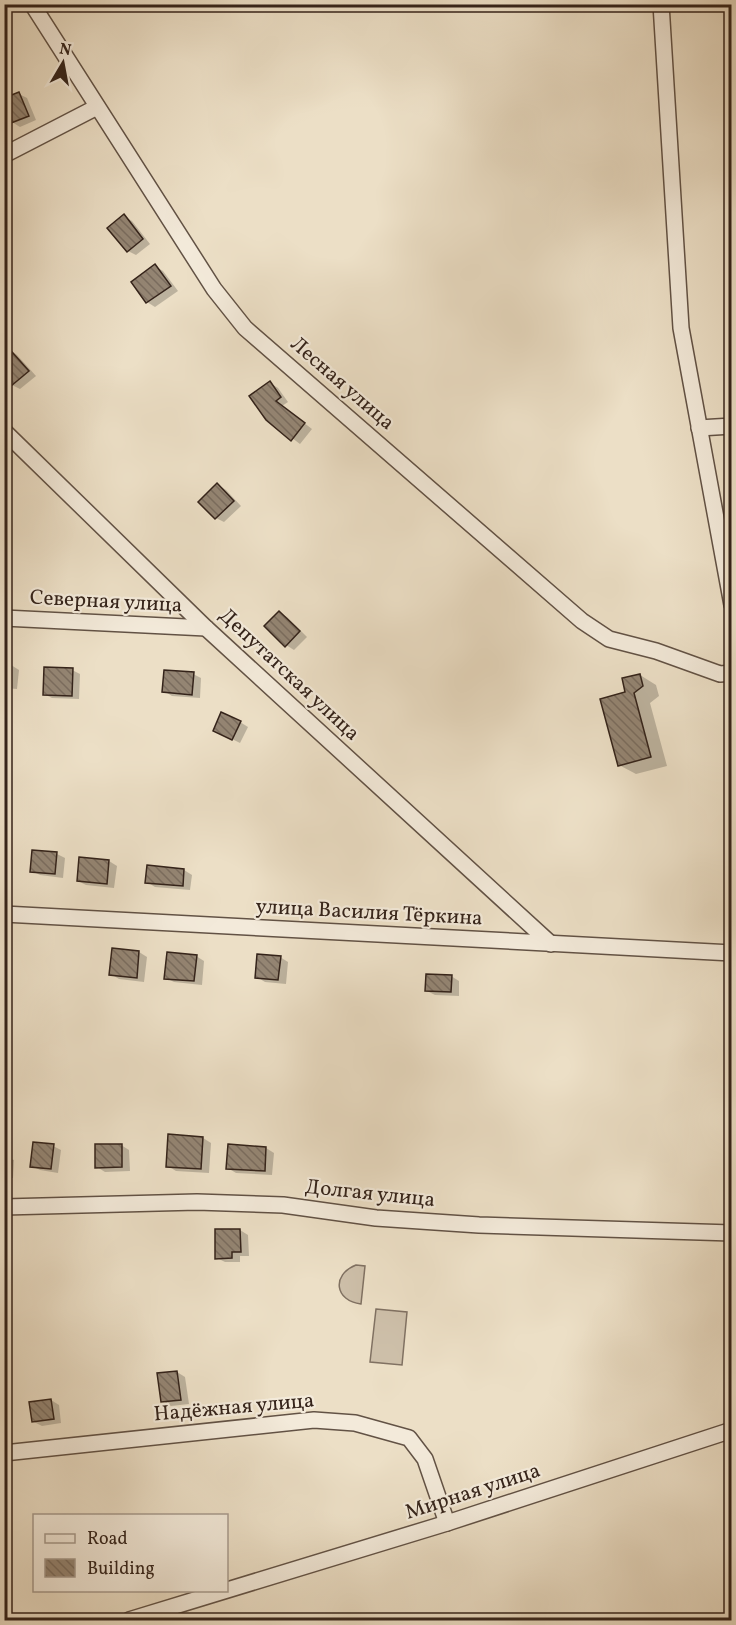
<svg xmlns="http://www.w3.org/2000/svg" width="736" height="1625" viewBox="0 0 736 1625" font-family="Vollkorn,serif">
<style>
.park{fill:#cdbfa9;stroke:#807162;stroke-width:1.5}
.shadow{fill:#0003}
.building{fill:url(#building-back-hatch);stroke:#34231a;stroke-width:1.5}
.lines{fill:none;stroke-linecap:round;stroke-linejoin:round}
.minor-casing{stroke:#625245;stroke-width:18}
.minor{stroke:#f3eada;stroke-width:15}
.labels{text-anchor:middle;dominant-baseline:central;stroke-width:4.5;stroke-linejoin:round;paint-order:stroke}
.street-label{font-size:21px;fill:#34231a;stroke:#f3eada}
</style>
<defs>
<pattern id="building-back-hatch" width="6" height="6" patternUnits="userSpaceOnUse" patternTransform="scale(1.5)"><rect width="6" height="6" fill="#948573"/><path d="M-1 5l2 2M0 0l6 6M5-1l2 2" fill="none" stroke="#7a6c5e"/></pattern>
</defs>
<rect width="100%" height="100%" fill="#ecdfc6"/>
<filter id="stains"><feTurbulence type="fractalNoise" baseFrequency=".00333" numOctaves="4"/><feColorMatrix values="0 0 0 0 .2 0 0 0 0 .09 0 0 0 0 .02 0 0 0 .5 -.17"/></filter>
<radialGradient id="worn" r=".72"><stop offset=".6" stop-color="#630" stop-opacity="0"/><stop offset="1" stop-color="#630" stop-opacity=".3"/></radialGradient>
<g class="park">
<path d="M356,1265L365,1266L361,1304C335,1301 331,1275 356,1265Z"/>
<polygon points="376,1309 407,1312 402,1365 370,1362"/>
</g>
<g class="shadow">
<polygon points="19,94 27,98 36,120 20,127 12,122"/>
<polygon points="124,216 132,221 150,244 136,255 128,251"/>
<polygon points="155,266 163,271 178,291 155,307 147,302 133,282"/>
<polygon points="10,350 17,355 36,376 20,389 12,385"/>
<polygon points="270,383 278,388 288,402 282,406 312,429 300,444 267,419"/>
<polygon points="218,485 226,490 241,506 224,522 216,518"/>
<polygon points="279,613 287,617 307,637 294,650 286,645"/>
<polygon points="4,665 11,665 19,670 17,689 4,688"/>
<polygon points="72,670 80,674 79,699 52,698 44,694"/>
<polygon points="193,674 201,678 200,698 172,696 164,691"/>
<polygon points="640,675 656,685 659,696 650,703 667,766 636,774 619,765 627,693"/>
<polygon points="240,722 248,727 240,743 222,734"/>
<polygon points="34,851 57,854 65,858 63,878 40,875 32,871"/>
<polygon points="109,861 117,866 114,888 86,885 78,881"/>
<polygon points="184,870 192,875 190,890 155,887 147,882"/>
<polygon points="139,952 147,957 144,982 119,979 111,974"/>
<polygon points="196,956 204,961 202,985 174,982 166,978"/>
<polygon points="280,957 288,962 286,984 265,982 257,977"/>
<polygon points="451,976 459,981 459,996 435,995 427,991"/>
<polygon points="203,1138 211,1143 209,1173 176,1171 168,1166"/>
<polygon points="121,1145 129,1150 130,1171 105,1172 97,1167"/>
<polygon points="53,1146 61,1150 58,1173 40,1170 32,1166"/>
<polygon points="266,1148 274,1153 272,1175 236,1173 228,1168"/>
<polygon points="4,1156 14,1160 13,1178 4,1178"/>
<polygon points="240,1230 248,1235 249,1256 240,1256 240,1262 225,1262 217,1258"/>
<polygon points="177,1372 185,1377 189,1404 171,1406 163,1401"/>
<polygon points="51,1400 59,1405 61,1423 42,1426 34,1422"/>
</g>
<g class="building">
<polygon points="19,92 29,116 11,123 4,108 4,98"/>
<polygon points="124,214 143,239 127,252 107,228"/>
<polygon points="155,264 171,286 146,303 131,282"/>
<polygon points="4,343 29,371 11,386 4,378"/>
<polygon points="270,381 281,397 276,401 305,423 291,441 266,420 249,396"/>
<polygon points="217,483 234,501 215,519 198,502"/>
<polygon points="279,611 300,631 285,647 264,626"/>
<polygon points="44,667 73,668 72,696 43,695"/>
<polygon points="164,670 194,672 192,695 162,692"/>
<polygon points="640,674 643,686 634,693 651,757 618,766 600,699 625,692 622,678"/>
<polygon points="221,712 241,721 232,740 213,731"/>
<polygon points="32,850 57,852 55,874 30,872"/>
<polygon points="79,857 109,860 107,884 77,881"/>
<polygon points="147,865 184,869 183,886 145,883"/>
<polygon points="112,948 139,951 137,978 109,975"/>
<polygon points="167,952 197,955 194,981 164,979"/>
<polygon points="257,954 281,956 278,980 255,978"/>
<polygon points="426,974 452,975 451,992 425,991"/>
<polygon points="168,1134 203,1137 201,1169 166,1167"/>
<polygon points="33,1142 54,1144 51,1169 30,1167"/>
<polygon points="95,1144 122,1144 122,1167 95,1168"/>
<polygon points="228,1144 266,1147 265,1171 226,1169"/>
<polygon points="215,1229 240,1229 241,1252 232,1252 232,1258 215,1259"/>
<polygon points="177,1371 181,1400 161,1402 157,1373"/>
<polygon points="51,1399 54,1419 32,1422 29,1402"/>
</g>
<g class="lines">
<defs>
<g id="minor">
<polyline points="32,4 214,289 245,328 582,621 609,639 656,651 720,674 732,673"/>
<polyline points="661,4 681,328 732,605"/>
<polyline points="4,155 97,107"/>
<polyline points="699,428 732,426"/>
<polyline points="4,431 206,628 551,944"/>
<polyline points="4,618 206,628"/>
<polyline points="4,914 732,953"/>
<polyline points="4,1207 197,1202 283,1205 376,1218 479,1225 732,1233"/>
<polyline points="4,1453 314,1420 355,1423 409,1438 425,1459 447,1523"/>
<polyline points="129,1620 447,1523 732,1430"/>
</g>
</defs>
<use href="#minor" class="minor-casing"/>
<use href="#minor" class="minor"/>
</g>
<g class="labels">
<g class="street-label">
<text transform="translate(342 384) rotate(41)">Лесная улица</text>
<text transform="translate(106 602) rotate(3)">Северная улица</text>
<text transform="translate(289 675) rotate(43)">Депутатская улица</text>
<text transform="translate(369 913) rotate(3)">улица Василия Тёркина</text>
<text transform="translate(370 1194) rotate(6)">Долгая улица</text>
<text transform="translate(234 1408) rotate(-5)">Надёжная улица</text>
<text transform="translate(473 1492) rotate(-18)">Мирная улица</text>
</g>
</g>
<rect width="736" height="1625" fill="none" stroke="#ecdfc6" stroke-width="24"/>
<rect x="6" y="6" width="724" height="1613" fill="none" stroke="#34231a" stroke-width="3"/>
<rect x="12" y="12" width="712" height="1601" fill="none" stroke="#34231a" stroke-width="1.5"/>
<rect x="33" y="1514" width="195" height="78" fill="#f3eada" stroke="#a79a8d" stroke-width="1.5"/>
<rect x="45" y="1534" width="30" height="9" fill="#f3eada" stroke="#a79a8d" stroke-width="1.5"/>
<text x="87" y="1544" font-size="18" fill="#34231a">Road</text>
<rect x="45" y="1559" width="30" height="18" fill="url(#building-back-hatch)" stroke="#a79a8d" stroke-width="1.5"/>
<text x="87" y="1574" font-size="18" fill="#34231a">Building</text>
<g transform="translate(63 63) rotate(10)" stroke="#f3eada" stroke-width="4.5" paint-order="stroke">
<path d="M0-4.5L10 22L0 15L-10 22Z" fill="#34231a"/>
<text y="-9" font-size="16" font-weight="bold" text-anchor="middle" fill="#34231a">N</text>
</g>
<rect width="100%" height="100%" filter="url(#stains)"/>
<rect width="100%" height="100%" fill="url(#worn)"/>
</svg>
